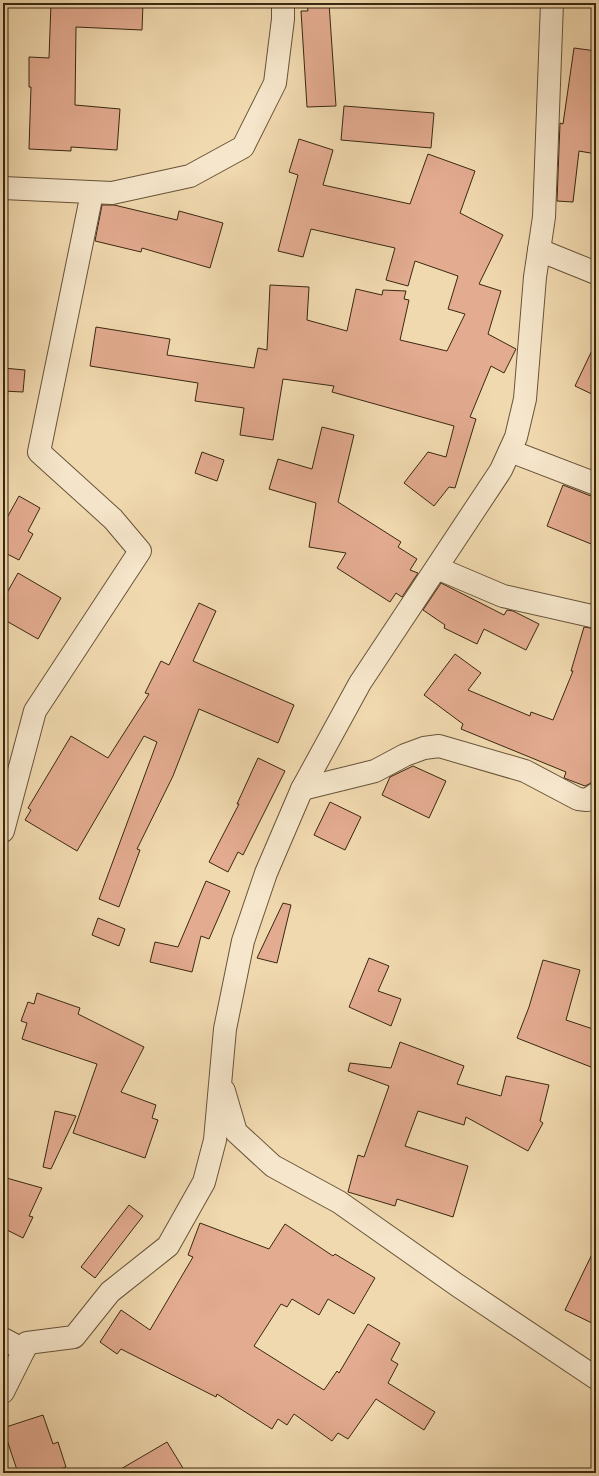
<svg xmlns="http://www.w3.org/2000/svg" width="599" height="1476" viewBox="0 0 599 1476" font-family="'IM FELL French Canon',serif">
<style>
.building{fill:#e3ab90;stroke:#392811}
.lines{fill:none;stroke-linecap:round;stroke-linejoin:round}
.minor-casing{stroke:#675438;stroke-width:24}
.minor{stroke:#f6e6cb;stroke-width:22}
</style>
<rect width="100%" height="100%" fill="#f1d9af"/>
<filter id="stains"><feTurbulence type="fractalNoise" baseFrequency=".005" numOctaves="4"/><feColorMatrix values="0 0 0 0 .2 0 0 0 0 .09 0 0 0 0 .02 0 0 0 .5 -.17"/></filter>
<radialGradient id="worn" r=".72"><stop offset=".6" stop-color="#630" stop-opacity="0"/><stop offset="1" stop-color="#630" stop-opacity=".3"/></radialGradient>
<g class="building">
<polygon points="51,3 143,3 142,30 76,27 75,105 120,109 117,150 71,147 71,151 29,149 31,87 29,87 29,57 49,58"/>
<polygon points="307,3 329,3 336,106 307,107 301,11 308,11"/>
<polygon points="574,48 596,51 596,154 579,151 573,202 557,201 560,123 563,124"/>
<polygon points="344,106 434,113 431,148 341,140"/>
<polygon points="299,139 333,150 323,185 410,204 428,154 475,171 460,213 503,235 479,284 501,291 488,334 516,349 504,373 491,366 470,417 476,419 455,488 449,487 434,506 404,483 428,452 446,457 454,426 332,392 334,386 283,379 273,440 240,435 244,408 195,401 198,383 90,366 96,327 170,339 167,355 254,368 258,348 267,350 270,285 309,287 307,320 347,331 356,289 382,295 383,290 406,291 404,299 409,300 400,340 447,351 465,314 448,309 458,276 415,261 408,286 386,280 395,248 311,229 303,257 278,251 298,175 289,172"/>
<polygon points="102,205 114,205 177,220 179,211 223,223 210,268 142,248 141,252 95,241"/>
<polygon points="596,342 596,396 575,386"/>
<polygon points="3,368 25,370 23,392 3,391"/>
<polygon points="322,427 354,435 338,502 401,542 398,547 417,559 410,570 418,573 402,597 396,593 390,602 337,568 346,553 309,547 316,503 269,489 278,459 312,469"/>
<polygon points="202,452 224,460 217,481 195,473"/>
<polygon points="563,485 596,498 596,546 547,526"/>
<polygon points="19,496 40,508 28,531 33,534 19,560 3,552 3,525"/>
<polygon points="18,573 61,598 38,639 3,619 3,600"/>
<polygon points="441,583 504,615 507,610 513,611 539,624 526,650 484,629 477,644 444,628 445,625 423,610"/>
<polygon points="199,603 216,611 193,661 294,705 278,743 199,709 173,776 137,849 140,850 119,907 99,899 157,742 144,736 77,851 25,820 31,810 28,808 71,736 108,758 149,694 145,693 161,661 169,665"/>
<polygon points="584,627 596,629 596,769 591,783 585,786 564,778 566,772 461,729 463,724 424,695 455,654 481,673 468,690 530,716 531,712 553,720 573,671 571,671"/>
<polygon points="258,758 285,771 243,855 238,852 228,872 209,862 239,804 237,804"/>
<polygon points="413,766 446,781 429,818 382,795 390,777"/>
<polygon points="330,802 361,817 345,850 314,835"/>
<polygon points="206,881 230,891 209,939 201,936 192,972 150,962 155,942 178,947"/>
<polygon points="283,903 291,905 277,963 257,958"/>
<polygon points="98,918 125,929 119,946 92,935"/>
<polygon points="369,958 389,966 378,991 401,999 391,1026 349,1007"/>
<polygon points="543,960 580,970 566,1020 596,1030 596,1069 517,1038 529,1007"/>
<polygon points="37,993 80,1008 78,1014 144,1047 121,1092 156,1105 152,1118 158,1120 145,1158 73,1133 97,1064 22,1039 27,1023 21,1021 28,1002 34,1004"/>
<polygon points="400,1042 464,1066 457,1084 501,1096 506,1076 549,1085 540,1121 543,1123 528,1151 466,1117 464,1125 418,1111 405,1146 468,1166 453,1217 397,1199 395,1206 348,1192 358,1155 364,1157 389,1086 348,1071 350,1063 391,1068"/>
<polygon points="55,1111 76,1116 51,1169 43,1167"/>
<polygon points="3,1177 42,1188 29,1216 33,1217 23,1238 3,1228"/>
<polygon points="129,1205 143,1216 95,1278 81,1267"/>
<polygon points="200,1223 269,1249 285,1224 333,1256 335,1254 375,1278 354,1314 328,1299 319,1315 292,1299 287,1307 281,1304 254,1346 324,1390 337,1371 339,1373 368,1324 400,1343 391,1360 398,1364 388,1383 435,1412 424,1430 376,1399 348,1439 338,1433 332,1441 294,1414 287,1425 278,1419 272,1429 217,1394 216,1397 121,1349 117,1354 100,1342 121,1310 150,1330 193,1257 188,1255"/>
<polygon points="596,1246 596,1325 565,1310"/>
<polygon points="43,1415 53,1444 58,1442 66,1467 49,1473 18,1473 3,1428"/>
<polygon points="167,1442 186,1473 114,1473"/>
</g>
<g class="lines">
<defs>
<g id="minor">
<polyline points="3,188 112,193 190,176 243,147 275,83 283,19 283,3"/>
<polyline points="539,250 596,273"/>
<polyline points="510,451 596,484"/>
<polyline points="437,568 503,596 596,617"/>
<polyline points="302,789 375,771 405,755 424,748 439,746 525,771 578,799 587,800 596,794"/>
<polyline points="3,831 35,711 140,551 113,519 39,452 92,193"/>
<polyline points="224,1091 236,1132 273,1166 339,1202 457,1285 596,1378"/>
<polyline points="3,1339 24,1350 27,1343 74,1337 110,1292 168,1246 204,1182 215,1140 225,1029 243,941 266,873 302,789 360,683 501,470 516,437 525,399 535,277 544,217 552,3"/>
<polyline points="3,1392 24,1350"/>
</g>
</defs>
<use href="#minor" class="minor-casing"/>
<use href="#minor" class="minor"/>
</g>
<rect width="599" height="1476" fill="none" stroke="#f1d9af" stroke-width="16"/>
<rect x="4" y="4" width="591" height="1468" fill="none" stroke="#392811" stroke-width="2"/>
<rect x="8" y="8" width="583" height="1460" fill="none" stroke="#392811"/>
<rect width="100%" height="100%" filter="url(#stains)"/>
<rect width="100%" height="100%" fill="url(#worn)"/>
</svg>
